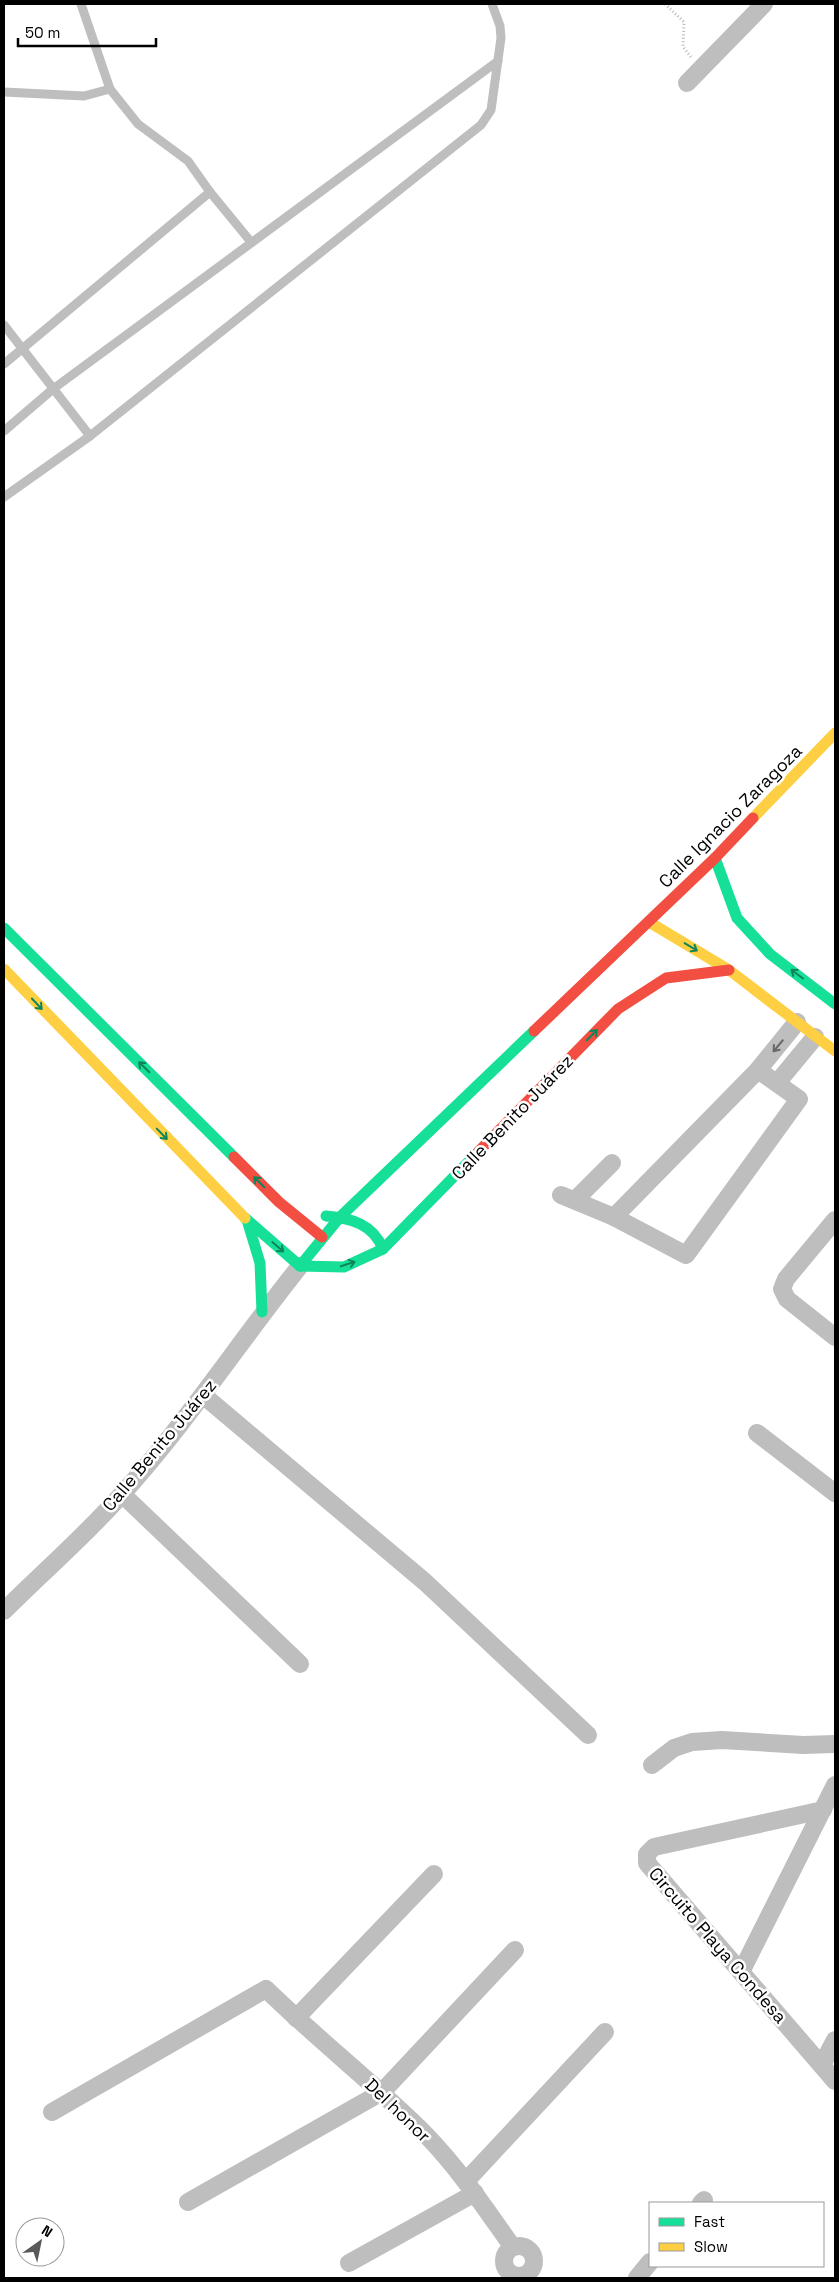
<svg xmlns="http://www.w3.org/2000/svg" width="839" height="2282" viewBox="0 0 839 2282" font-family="'Space Grotesk',sans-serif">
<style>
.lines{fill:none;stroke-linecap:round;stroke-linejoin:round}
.path{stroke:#b9b9b9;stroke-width:3;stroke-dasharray:1 2.5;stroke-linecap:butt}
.lane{stroke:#bebebe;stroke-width:9}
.street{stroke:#bebebe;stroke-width:18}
.fast{stroke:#16e098;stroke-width:11}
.slow{stroke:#ffcf43;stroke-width:11}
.jam{stroke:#f24e42;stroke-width:11}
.oneway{stroke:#0d865b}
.oneway2{stroke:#686868}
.labels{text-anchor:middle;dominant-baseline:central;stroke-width:5;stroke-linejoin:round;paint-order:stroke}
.street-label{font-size:18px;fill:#000;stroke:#fff}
</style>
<rect width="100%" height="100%" fill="#fff"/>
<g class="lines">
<polyline class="path" points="665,4 684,22 683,47 691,57"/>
<g class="lane">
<polyline points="4,92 84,96 110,89"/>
<polyline points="210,192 251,242"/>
<polyline points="4,325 90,436"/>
<polyline points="4,364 210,192 188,161 138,124 110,89 81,4"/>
<polyline points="4,431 53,389 498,61"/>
<polyline points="4,497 90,436 481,125 491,110 501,38 500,26 492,4"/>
</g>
<g class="street">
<polyline points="687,83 764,4"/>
<polyline points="777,1083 815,1037"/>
<polyline points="561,1195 614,1217 686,1255 799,1099 758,1070"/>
<polyline points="575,1200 612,1163"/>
<polyline points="614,1217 758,1070 797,1022"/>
<polyline points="835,1220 786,1279 782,1289 787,1299 835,1337"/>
<polyline points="203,1395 425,1582 588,1735"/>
<polyline points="757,1433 835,1493"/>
<polyline points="122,1494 300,1664"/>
<path d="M4,1611C43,1572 86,1535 123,1493C187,1422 240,1341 300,1266"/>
<polyline points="652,1765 674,1748 692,1742 722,1740 803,1745 835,1744"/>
<polyline points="823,1810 654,1847 647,1854 647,1863 835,2081"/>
<polyline points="741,1972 835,1785"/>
<polyline points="296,2018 434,1874"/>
<polyline points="822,2065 835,2040"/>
<path d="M52,2112L266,1989C318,2040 375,2084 426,2135C459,2169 485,2208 512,2246"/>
<polyline points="467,2180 605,2032"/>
<polyline points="188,2202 382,2092 515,1950"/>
<polyline points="701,2203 704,2200"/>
<circle cx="519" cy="2261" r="15"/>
<polyline points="349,2263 475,2193"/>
<polyline points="637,2278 650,2262"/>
</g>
<g class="fast">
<polyline points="715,858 737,918 770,954 835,1004"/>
<polyline points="4,928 234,1157"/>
<path d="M326,1216C351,1218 373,1224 383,1249"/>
<polyline points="245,1218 300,1266"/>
<polyline points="247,1220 260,1263 262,1312"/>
<polyline points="300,1266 340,1217 534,1031"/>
<polyline points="300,1266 344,1267 383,1249 479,1151"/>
</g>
<g class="slow">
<polyline points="753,818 835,733"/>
<polyline points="649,922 729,970 835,1051"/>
<polyline points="4,969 245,1218"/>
</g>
<g class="jam">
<polyline points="534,1031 715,858 753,818"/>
<polyline points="479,1151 618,1009 666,978 729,970"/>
<polyline points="234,1157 279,1202 322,1237"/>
</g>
</g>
<defs><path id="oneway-shaft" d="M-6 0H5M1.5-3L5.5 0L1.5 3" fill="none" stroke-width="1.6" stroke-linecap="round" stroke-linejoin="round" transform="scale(1.25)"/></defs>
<g class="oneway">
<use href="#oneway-shaft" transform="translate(691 947) rotate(31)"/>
<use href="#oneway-shaft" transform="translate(797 974) rotate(-143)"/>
<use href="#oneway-shaft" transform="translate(37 1004) rotate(47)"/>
<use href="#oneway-shaft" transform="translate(592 1035) rotate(-46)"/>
<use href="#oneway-shaft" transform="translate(144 1067) rotate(-135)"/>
<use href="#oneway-shaft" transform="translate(162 1134) rotate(46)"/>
<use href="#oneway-shaft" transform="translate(259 1182) rotate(-135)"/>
<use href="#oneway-shaft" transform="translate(278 1247) rotate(41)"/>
<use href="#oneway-shaft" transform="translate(348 1264) rotate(-18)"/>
</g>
<use class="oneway2" href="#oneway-shaft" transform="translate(778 1046) rotate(130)"/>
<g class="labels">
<g class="street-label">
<text transform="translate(730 816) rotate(-45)">Calle Ignacio Zaragoza</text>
<text transform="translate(512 1117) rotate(-46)">Calle Benito Juárez</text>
<text transform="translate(159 1445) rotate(-50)">Calle Benito Juárez</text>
<text transform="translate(718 1945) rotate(49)">Circuito Playa Condesa</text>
<text transform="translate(398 2110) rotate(44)">Del honor</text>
</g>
</g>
<rect width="839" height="2282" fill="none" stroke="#000000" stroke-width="10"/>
<rect x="649" y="2202" width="175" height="65" fill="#ffffff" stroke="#999999"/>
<rect x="659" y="2218" width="25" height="8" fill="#16e098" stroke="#999999"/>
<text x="694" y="2227" font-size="15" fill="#000000">Fast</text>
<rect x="659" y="2243" width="25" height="8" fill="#ffcf43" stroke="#999999"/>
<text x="694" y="2252" font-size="15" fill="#000000">Slow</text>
<g transform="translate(40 2242) rotate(33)"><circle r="24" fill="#ffffff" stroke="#999999"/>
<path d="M0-4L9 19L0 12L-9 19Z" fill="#595959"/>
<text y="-8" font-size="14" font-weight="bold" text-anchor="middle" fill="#000000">N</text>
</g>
<path d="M18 38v8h138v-8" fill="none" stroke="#000000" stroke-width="2.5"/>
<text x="25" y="38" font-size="15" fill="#000000" stroke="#ffffff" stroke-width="4" paint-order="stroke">50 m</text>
</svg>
